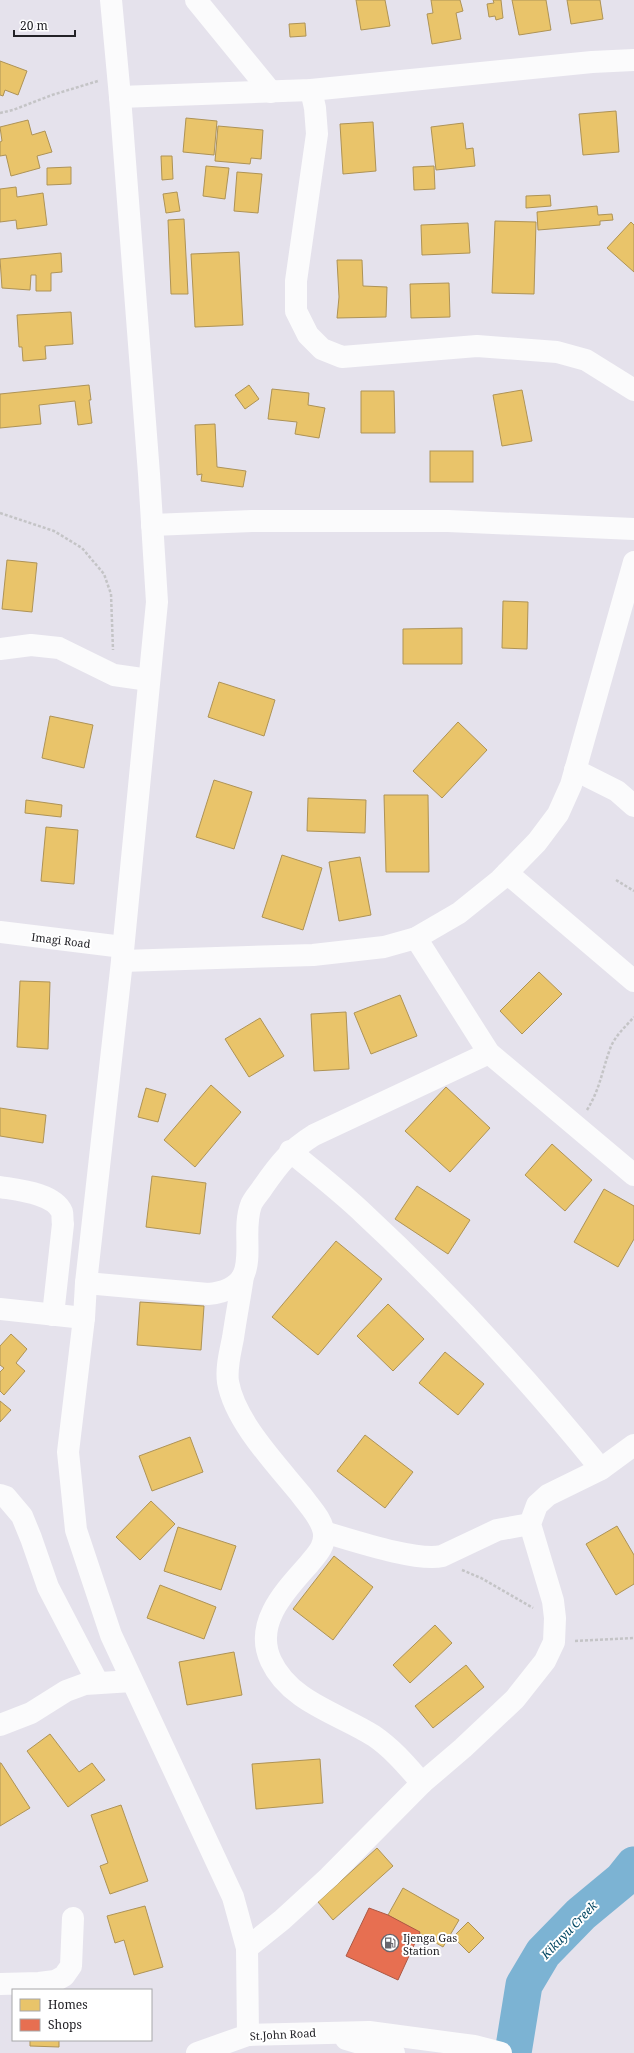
<svg xmlns="http://www.w3.org/2000/svg" width="634" height="2053" viewBox="0 0 634 2053" font-family="'Noto Serif',serif">
<style>
.homes{fill:#e9c46a;stroke:#ae9356}
.shops{fill:#e76f51;stroke:#ac5844}
.lines{fill:none;stroke-linecap:round;stroke-linejoin:round}
.river{stroke:#7cb3d3;stroke-width:37}
.path{stroke:#c4c4c6;stroke-width:2.5;stroke-dasharray:3 2;stroke-linecap:butt}
.minor{stroke:#fbfbfc;stroke-width:22}
.labels{text-anchor:middle;dominant-baseline:central;stroke-width:4;stroke-linejoin:round;paint-order:stroke}
.street-label{font-size:11px;fill:#232227;stroke:#fff}
.poi-label{font-size:11px;fill:#232227;stroke:#fff;text-anchor:start}
.water-label{font-size:12px;font-style:italic;fill:#004561;stroke:#fff}
</style>
<rect width="100%" height="100%" fill="#e5e2ec"/>
<g class="homes">
<polygon points="356,0 385,0 390,26 361,30"/>
<polygon points="431,0 460,0 463,11 456,13 461,39 432,44 427,14 433,13"/>
<polygon points="493,0 501,0 503,18 496,20 495,16 489,17 487,4 494,3"/>
<polygon points="512,0 546,0 551,30 519,35"/>
<polygon points="567,0 600,0 603,19 571,24"/>
<polygon points="305,23 306,36 290,37 289,24"/>
<polygon points="0,61 27,71 18,95 5,90 3,96 0,95"/>
<polygon points="616,111 619,152 583,155 579,114"/>
<polygon points="186,118 217,121 214,155 183,152"/>
<polygon points="28,120 32,135 45,131 52,152 37,156 40,168 11,176 6,155 0,156 0,142 2,141 0,127"/>
<polygon points="373,122 376,171 343,174 340,124"/>
<polygon points="463,123 466,149 473,148 475,166 436,170 431,127"/>
<polygon points="218,126 263,130 261,159 251,158 250,164 215,161"/>
<polygon points="161,156 172,156 173,179 162,180"/>
<polygon points="206,166 229,168 225,199 203,196"/>
<polygon points="434,166 435,189 414,190 413,167"/>
<polygon points="71,167 71,184 47,185 47,168"/>
<polygon points="237,172 262,174 258,213 234,211"/>
<polygon points="16,187 17,197 43,193 47,225 17,229 16,220 0,222 0,189"/>
<polygon points="177,192 180,211 166,213 163,194"/>
<polygon points="550,195 551,206 526,208 526,196"/>
<polygon points="597,206 598,215 612,214 613,220 600,221 600,225 538,230 537,212"/>
<polygon points="184,219 188,294 171,294 168,220"/>
<polygon points="495,221 536,222 534,294 492,293"/>
<polygon points="631,222 634,225 634,272 607,248"/>
<polygon points="468,223 470,253 422,255 421,225"/>
<polygon points="239,252 243,325 195,327 191,254"/>
<polygon points="61,253 62,272 51,273 51,291 36,291 36,275 31,275 30,290 2,288 0,259"/>
<polygon points="337,260 362,260 363,286 387,287 386,317 337,318 339,297"/>
<polygon points="449,283 450,317 411,318 410,284"/>
<polygon points="71,312 73,344 45,346 46,359 23,361 22,347 19,347 17,315"/>
<polygon points="89,385 91,400 89,400 92,423 78,425 75,401 39,405 41,424 0,428 0,394"/>
<polygon points="249,385 259,399 245,409 235,395"/>
<polygon points="272,389 309,393 308,405 325,408 319,438 295,434 297,422 268,419"/>
<polygon points="522,390 532,441 502,446 493,395"/>
<polygon points="361,391 394,391 395,433 361,433"/>
<polygon points="215,424 217,467 246,471 243,487 201,481 202,474 197,475 195,425"/>
<rect x="430" y="451" width="43" height="31"/>
<polygon points="7,560 37,563 32,612 2,609"/>
<polygon points="503,601 528,602 527,649 502,648"/>
<polygon points="462,628 462,664 403,664 403,629"/>
<polygon points="219,682 275,700 264,736 208,717"/>
<polygon points="50,716 93,725 84,768 42,758"/>
<polygon points="458,722 487,750 442,798 413,771"/>
<polygon points="214,780 252,792 234,849 196,837"/>
<polygon points="384,795 428,795 429,872 386,872"/>
<polygon points="308,798 366,800 365,833 307,831"/>
<polygon points="26,800 62,805 61,817 25,813"/>
<polygon points="46,827 78,830 74,884 41,881"/>
<polygon points="282,855 322,868 303,930 262,917"/>
<polygon points="360,857 371,915 339,921 329,862"/>
<polygon points="539,972 562,994 522,1034 500,1011"/>
<polygon points="20,981 50,982 48,1049 17,1047"/>
<polygon points="400,995 417,1036 371,1054 354,1013"/>
<polygon points="346,1012 349,1069 314,1071 311,1014"/>
<polygon points="260,1018 284,1056 249,1077 225,1039"/>
<polygon points="211,1085 241,1112 195,1167 164,1140"/>
<polygon points="446,1087 490,1128 450,1172 405,1131"/>
<polygon points="146,1088 166,1094 158,1122 138,1117"/>
<polygon points="0,1108 46,1115 43,1143 0,1136"/>
<polygon points="552,1144 592,1180 565,1211 525,1175"/>
<polygon points="152,1176 206,1183 200,1234 146,1227"/>
<polygon points="417,1186 470,1220 448,1254 395,1219"/>
<polygon points="604,1189 634,1206 634,1239 618,1267 574,1242"/>
<polygon points="336,1241 382,1279 318,1355 272,1317"/>
<polygon points="140,1302 204,1306 201,1350 137,1345"/>
<polygon points="388,1304 424,1339 393,1371 357,1336"/>
<polygon points="11,1334 27,1349 16,1363 25,1371 4,1395 0,1391 0,1372 4,1368 0,1365 0,1346"/>
<polygon points="445,1352 484,1384 458,1415 419,1383"/>
<polygon points="0,1401 11,1410 0,1422"/>
<polygon points="365,1435 413,1472 385,1508 337,1471"/>
<polygon points="190,1437 203,1472 152,1491 139,1456"/>
<polygon points="151,1501 175,1524 140,1560 116,1537"/>
<polygon points="617,1526 634,1555 634,1584 616,1595 586,1544"/>
<polygon points="178,1527 236,1546 221,1590 164,1571"/>
<polygon points="334,1556 373,1587 333,1640 293,1609"/>
<polygon points="160,1585 216,1607 204,1639 147,1618"/>
<polygon points="435,1625 452,1643 410,1683 393,1665"/>
<polygon points="234,1652 242,1695 187,1705 179,1662"/>
<polygon points="466,1665 484,1687 433,1728 415,1706"/>
<polygon points="50,1734 79,1772 92,1763 105,1780 68,1807 27,1751"/>
<polygon points="320,1759 323,1803 256,1809 252,1764"/>
<polygon points="0,1763 1,1763 30,1808 0,1826"/>
<polygon points="121,1805 148,1881 110,1894 100,1866 108,1863 91,1815"/>
<polygon points="377,1848 393,1866 333,1920 318,1902"/>
<polygon points="403,1888 459,1920 443,1947 388,1915"/>
<polygon points="145,1906 163,1967 134,1975 124,1940 115,1943 107,1916"/>
<polygon points="468,1922 484,1938 469,1953 453,1937"/>
<polygon points="30,2040 59,2040 59,2047 30,2046"/>
</g>
<polygon class="shops" points="369,1908 388,1915 420,1932 398,1980 346,1956"/>
<g class="lines">
<polyline class="river" points="513,2053 524,1985 543,1953 581,1914 622,1880 634,1865"/>
<g class="path">
<polyline points="0,113 13,110 52,95 98,81"/>
<polyline points="0,513 54,531 82,548 104,574 111,594 113,650"/>
<polyline points="616,880 634,891"/>
<path d="M587,1110C600,1089 602,1071 610,1049C614,1037 625,1027 634,1017"/>
<polyline points="462,1570 481,1578 533,1608"/>
<polyline points="575,1641 634,1638"/>
</g>
<g class="minor">
<polyline points="111,0 120,97 149,474 157,602 122,961 86,1283 84,1318 68,1452 76,1530 111,1635 233,1897 247,1948 248,2035"/>
<polyline points="196,0 271,92"/>
<polyline points="311,90 315,108 317,134 296,281 296,311 308,335 322,349 342,357 477,346 557,352 586,360 634,390"/>
<polyline points="120,97 311,90 592,62 634,60"/>
<polyline points="152,525 252,521 448,521 634,529"/>
<polyline points="0,649 31,645 59,648 114,675 149,680"/>
<polyline points="575,770 617,791 634,806"/>
<polyline points="507,873 634,981"/>
<polyline points="0,932 123,947"/>
<polyline points="416,938 489,1053 634,1175"/>
<polyline points="122,961 313,955 384,947 416,938 459,913 500,880 537,842 558,814 571,785 634,562"/>
<path d="M290,1151C315,1172 341,1192 364,1214C449,1293 528,1379 601,1469"/>
<path d="M0,1187C17,1190 54,1193 62,1212C63,1215 62,1220 63,1224L53,1315"/>
<path d="M243,1276C240,1297 236,1317 233,1338C230,1353 226,1368 228,1382C235,1422 277,1465 302,1496C310,1507 323,1520 324,1534C325,1547 316,1555 309,1564C286,1590 253,1623 271,1661C290,1702 340,1714 374,1736C393,1749 407,1766 422,1783"/>
<path d="M86,1283L208,1294C268,1288 238,1240 251,1205C253,1199 260,1192 263,1187C279,1164 290,1150 314,1135L489,1053"/>
<polyline points="0,1309 84,1318"/>
<polyline points="0,1495 6,1497 22,1516 31,1538 48,1587 98,1683"/>
<path d="M324,1532C352,1540 417,1562 442,1556L497,1530L530,1524"/>
<polyline points="0,1725 31,1713 66,1691 85,1684 132,1681"/>
<polyline points="247,1948 282,1920 329,1877 422,1783 463,1748 515,1699 545,1661 554,1642 555,1618 553,1601 530,1524 537,1505 548,1495 601,1469 634,1445"/>
<polyline points="0,1984 39,1983 55,1981 64,1976 71,1966 73,1918"/>
<polyline points="346,2039 394,2053"/>
<polyline points="197,2053 248,2035 369,2032 474,2046 501,2053"/>
</g>
</g>
<defs>
<symbol id="fuel-ring" viewBox="-11 -11 22 22"><circle r="9.5" fill="#fff" stroke="#67656c" stroke-width="1.5"/><path d="M-5.5-6h7V0h2V4h1.3V-2.5L3-4.5l.8-.8L6-3V5H2.5V1h-1V6h-7ZM-4.2-4.7v3.2H.2V-4.7Z" fill="#67656c"/></symbol>
</defs>
<g fill-rule="evenodd">
<use href="#fuel-ring" x="380" y="1933" width="20" height="20"/>
</g>
<g class="labels">
<g class="street-label">
<text transform="translate(61 940) rotate(7)">Imagi Road</text>
<text transform="translate(283 2034) rotate(-3)">St.John Road</text>
</g>
<g class="poi-label">
<text x="403" y="1937">Ijenga Gas<tspan x="403" dy="13">Station</tspan></text>
</g>
<g class="water-label">
<text transform="translate(569 1930) rotate(-46)">Kikuyu Creek</text>
</g>
</g>
<rect x="12" y="1989" width="140" height="52" fill="#ffffff" stroke="#a7a7a9"/>
<rect x="20" y="1999" width="20" height="12" fill="#e9c46a" stroke="#a7a7a9"/>
<text x="48" y="2009" font-size="12" fill="#232227">Homes</text>
<rect x="20" y="2019" width="20" height="12" fill="#e76f51" stroke="#a7a7a9"/>
<text x="48" y="2029" font-size="12" fill="#232227">Shops</text>
<path d="M14 30v6h61v-6" fill="none" stroke="#232227" stroke-width="2"/>
<text x="20" y="30" font-size="12" fill="#232227" stroke="#ffffff" stroke-width="3" paint-order="stroke">20 m</text>
</svg>
